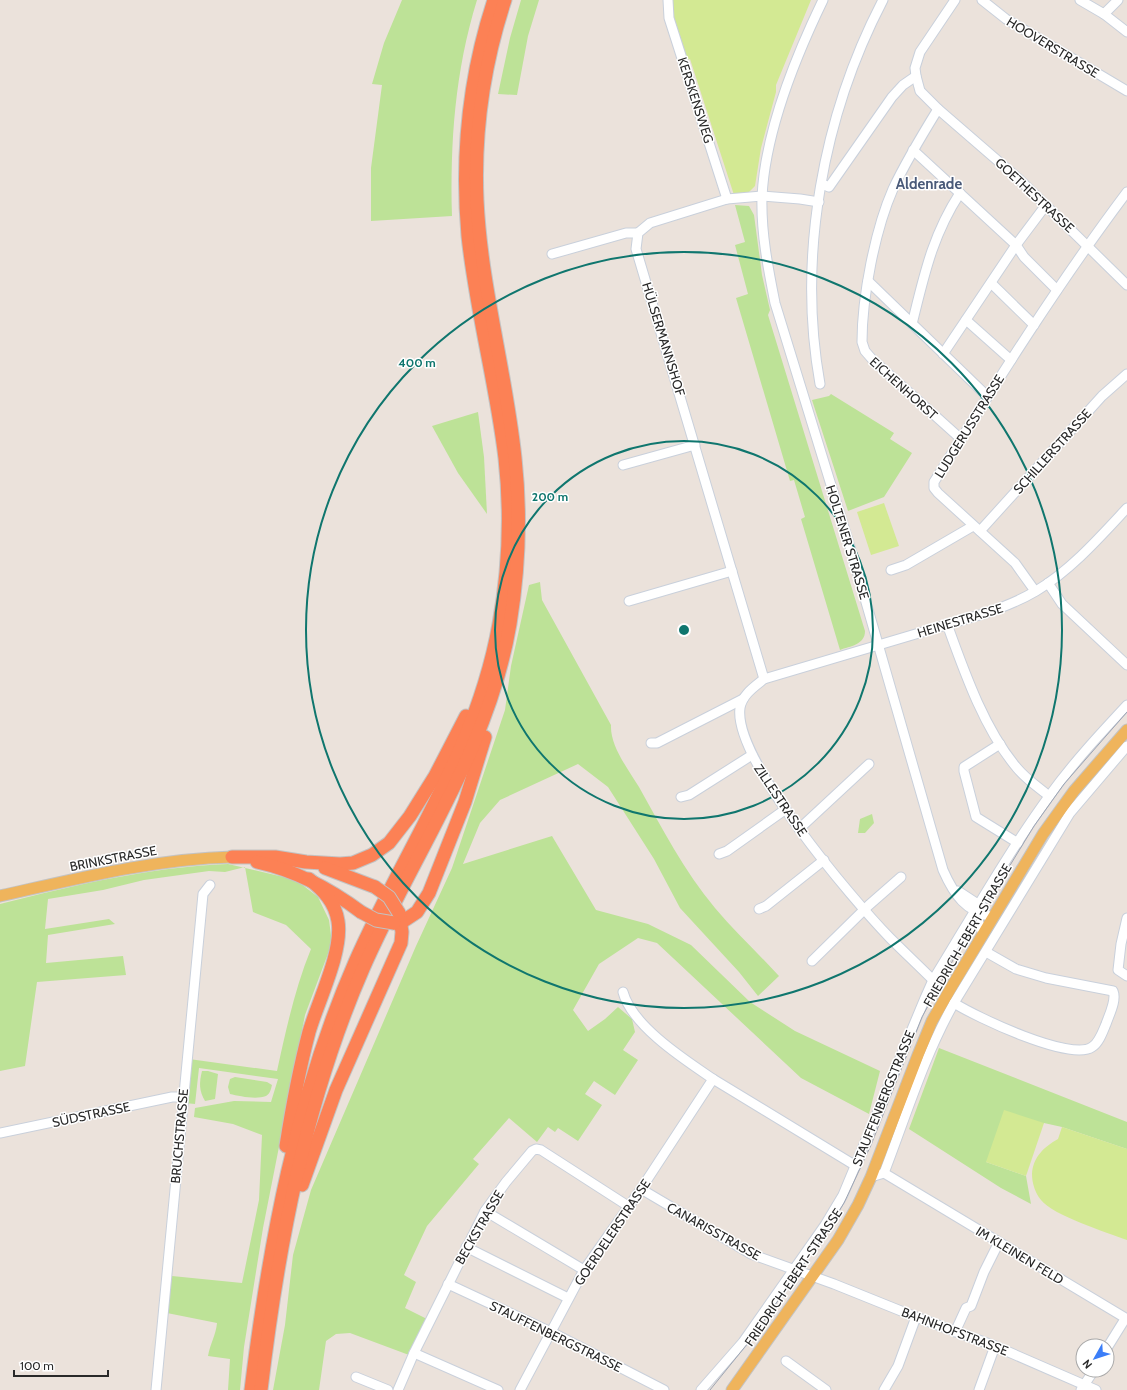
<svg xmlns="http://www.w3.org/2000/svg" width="1127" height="1390" viewBox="0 0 1127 1390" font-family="Cabin,sans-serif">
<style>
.green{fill:#bde297}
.pitch{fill:#d3e993}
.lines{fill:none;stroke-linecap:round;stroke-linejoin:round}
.minor-casing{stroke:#c9d0db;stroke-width:11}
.major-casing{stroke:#c3c3c3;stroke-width:13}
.highway-casing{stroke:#c3c3c3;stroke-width:15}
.minor{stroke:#fff;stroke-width:9}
.major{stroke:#efb45c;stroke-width:11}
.highway{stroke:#fc8155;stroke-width:13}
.tram{stroke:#9ea5b3;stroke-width:1}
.highway-bridge-casing{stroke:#c3c3c3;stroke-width:15;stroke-linecap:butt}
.highway-bridge{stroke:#fc8155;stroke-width:13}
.ring{fill:none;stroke:#0f766e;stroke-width:2}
.labels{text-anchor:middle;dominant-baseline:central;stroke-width:3;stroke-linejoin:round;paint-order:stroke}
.street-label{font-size:13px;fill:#292929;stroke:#fff}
.quarter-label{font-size:15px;font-weight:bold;fill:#4a5a79;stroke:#fff}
.centre{fill:#0f766e;stroke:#fff;stroke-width:2}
.ring-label{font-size:12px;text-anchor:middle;font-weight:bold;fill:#0f766e;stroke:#fff;stroke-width:3;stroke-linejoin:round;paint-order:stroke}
</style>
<rect width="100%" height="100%" fill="#ebe2db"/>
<g class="green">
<path d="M402,0H477C455,71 450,142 452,216L371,221V168L382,85L372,84L384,43Z"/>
<polygon points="521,0 539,0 528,36 517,95 498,94 510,38"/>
<path d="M735,205L749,206L754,215L762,275L770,310L768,315L865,631C865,645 850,646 840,650L801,519L805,517L794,480L790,481L736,298L748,294L735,245L745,242Z"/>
<polygon points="831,394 894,433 890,439 912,453 884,497 848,511 812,400 829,396"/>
<polygon points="478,412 484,457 487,514 458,473 432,426"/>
<path d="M540,582L542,600L611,725C610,746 628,769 639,787C662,828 684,871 715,908C735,932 758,953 779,976L758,996L739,972L680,908L654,859L608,787L578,764L500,800L480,823L463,864L552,836L596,910L648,924L691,945L750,1002L795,1031L880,1071L869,1114L801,1078L657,943L638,938L599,964L573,1010L588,1031L605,1019L618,1007L632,1019L635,1032L623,1050L638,1060L615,1095L594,1081L585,1094L602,1105L578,1141L558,1128L555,1132L548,1127L537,1142L509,1118L473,1159L479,1164L427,1226L404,1275L416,1282L405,1308L427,1319L409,1355L350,1333L336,1334L326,1341L319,1390H273L285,1325L293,1255L311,1190L416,946L452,868L505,710L511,666L529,585Z"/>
<polygon points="872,814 874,823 865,833 858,833 860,819"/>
<path d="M228,864L296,880L318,897L329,920L332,943L305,1015L263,1228L244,1347L240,1390H228L230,1359L208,1356C210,1344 216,1335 217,1323L167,1313L172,1276L242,1283L259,1200L262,1135L233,1124L194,1117L195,1108L234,1101L271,1102L278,1079L199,1068L195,1104L185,1103L189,1059L277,1071C286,1030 295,988 311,949L286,925L253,912L245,867L225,872L209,871L144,880L103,890L48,899L45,929L109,919L115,924L48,935L46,963L123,956L126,975L37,982L25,1066L0,1071V904C75,885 151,867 228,864Z"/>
<polygon points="939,1048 1127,1122 1127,1149 1062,1127 1044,1123 986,1162 1026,1176 1031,1204 1001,1188 909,1129"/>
<path d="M202,1071H208L218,1074L215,1099L205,1101C199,1091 199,1083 202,1071Z"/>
<path d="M235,1077L267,1082L272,1085C271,1089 270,1094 266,1096C256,1100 239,1096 230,1094L228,1087L230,1079Z"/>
</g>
<g class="pitch">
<polygon points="671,0 811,0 776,85 776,92 761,148 755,186 749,192 734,195 690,59 687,60 671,13"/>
<polygon points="884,503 899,546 871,555 857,512"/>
<polygon points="1004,1110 1044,1123 1026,1176 986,1162"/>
<path d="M1062,1127L1127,1149V1240C1106,1232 1054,1216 1041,1200C1035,1193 1032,1183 1032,1174C1033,1157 1044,1147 1058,1139Z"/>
</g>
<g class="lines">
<defs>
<g id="minor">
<polyline points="668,0 669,18 727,199"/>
<path d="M823,0C795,58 765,132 762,197C761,233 768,268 775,303L851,550L943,870C954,895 966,912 993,917"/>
<polyline points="955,0 920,52 915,68 916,76 920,91 938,109 1020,180 1127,285"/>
<polyline points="982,0 1006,19 1127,91"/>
<polyline points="1080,0 1104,14 1127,32"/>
<polyline points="1104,14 1118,0"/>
<path d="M938,109C922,135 906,161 893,189C875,230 862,297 862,342L865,351L872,359L961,439"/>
<polyline points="913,150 1016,245 1024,257 1057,290"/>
<polyline points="822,184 829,187 892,97 903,85 916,76"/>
<polyline points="552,254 626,233 638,233"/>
<polyline points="868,281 987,396"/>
<polyline points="991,283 1034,325"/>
<polyline points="966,320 1011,360"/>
<path d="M912,324C924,276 932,236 960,193"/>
<polyline points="943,354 1016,245 1046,205"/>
<path d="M820,384C797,256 823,115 883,0"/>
<polyline points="623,465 695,445"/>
<polyline points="980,531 1102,396 1127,374"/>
<polyline points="891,570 906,565 973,526"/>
<polyline points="1048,583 1062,604 1127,665"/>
<path d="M1035,591L1015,563L938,493L934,488V482C996,383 1057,285 1127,192"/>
<polyline points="629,601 732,571"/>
<path d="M947,624C964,671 984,729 1017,768C1026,779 1038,787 1049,796"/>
<polyline points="764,679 636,249 638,233 650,223 727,199 762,196 800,199 819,202"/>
<polyline points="651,743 657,743 743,699"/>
<polyline points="1000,744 964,767 964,771 976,817 1018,843"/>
<polyline points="681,797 689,795 752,755"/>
<polyline points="799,829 869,764"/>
<polyline points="719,854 727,851 786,809"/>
<polyline points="958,891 984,908"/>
<polyline points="759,909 766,906 824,860"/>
<polyline points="975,912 983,934"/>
<polyline points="1127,918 1121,944 1118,970 1127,976"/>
<polyline points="812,961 869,905 901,877"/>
<path d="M933,980C919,966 904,952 890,938C853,900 733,759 740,708C742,695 754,687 764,679L983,614C1001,608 1019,601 1036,591C1071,570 1100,537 1127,508"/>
<path d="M623,992C632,1026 685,1060 713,1079"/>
<path d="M954,1003C976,1017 1071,1062 1092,1047C1099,1043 1103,1031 1106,1024C1109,1015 1117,1000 1113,991L1046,978L1016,969L986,952"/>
<polyline points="0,1133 172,1097 183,1097"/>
<polyline points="884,1173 1127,1319"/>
<path d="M871,1177L884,1173C906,1116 924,1056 954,1003L1070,813L1127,746"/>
<polyline points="641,1189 751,1254 834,1284 916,1317 995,1346 1096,1390"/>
<polyline points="485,1211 584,1270"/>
<polyline points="466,1247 568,1298"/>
<polyline points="448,1284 551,1332 664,1390"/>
<polyline points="955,1332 966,1308 971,1306 984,1272 999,1242"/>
<polyline points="1107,1348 1125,1319"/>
<polyline points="414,1353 498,1390"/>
<polyline points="786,1361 826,1390"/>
<polyline points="356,1377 388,1390"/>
<polyline points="156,1390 203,894 210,885"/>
<polyline points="398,1390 414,1353 485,1211 506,1182 532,1151 536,1149 541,1150 628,1206"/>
<polyline points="520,1390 584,1270 641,1189 713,1079 856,1166"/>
<path d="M701,1390L743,1342L825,1225L843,1195L925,998L933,980C971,918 1007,854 1050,795C1073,763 1100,734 1127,705"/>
<polyline points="884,1390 898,1366 916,1317"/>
<polyline points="979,1390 995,1346"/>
<polyline points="1081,1390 1094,1370"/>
</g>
<g id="major">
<path d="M0,896C76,879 153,859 232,857"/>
<polyline points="732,1390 838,1240 858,1205 871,1177 918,1055 932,1021 952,986 1043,834 1074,791 1127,730"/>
</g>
<g id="highway">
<polyline points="232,857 275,857 306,862 340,864 353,863 372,855 389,843 410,816 435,776 466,716"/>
<path d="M257,862C297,871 329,888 361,912"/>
<polyline points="325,868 375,887"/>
<polyline points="394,923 402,922 417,912 429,893 465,802 485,737"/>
<path d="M286,1146C292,1108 299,1070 309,1032C318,1001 343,952 338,921C335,902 323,890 309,879"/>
<polyline points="302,1185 336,1090 401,943 402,932 399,913"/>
<path d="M251,1390C269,1244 296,1097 355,962C406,846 476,752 499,624C509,569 511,513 505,458C496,383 476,311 468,236C461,157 469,76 494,0"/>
<path d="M261,1390C278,1247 305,1102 363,969C413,854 489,750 510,624C519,569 521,513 515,458C506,371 481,287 477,200C474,132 484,64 505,0"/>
</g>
</defs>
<use href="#minor" class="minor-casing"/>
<use href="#major" class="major-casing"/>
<use href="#highway" class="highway-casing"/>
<use href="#minor" class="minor"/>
<use href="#major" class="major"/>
<use href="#highway" class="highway"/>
<polyline class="tram" points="710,1390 748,1343 823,1237 844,1203 871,1145 922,1017 959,949 1034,826 1064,784 1127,712"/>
<defs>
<g id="highway-bridge">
<polyline points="375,887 389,897 399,913"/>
<polyline points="361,912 376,920 394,923"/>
</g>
</defs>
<use href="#highway-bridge" class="highway-bridge-casing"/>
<use href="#highway-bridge" class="highway-bridge"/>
</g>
<g class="ring">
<circle cx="684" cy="630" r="189"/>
<circle cx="684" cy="630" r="378"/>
</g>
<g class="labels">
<g class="street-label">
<text transform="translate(1053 47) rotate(31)">HOOVERSTRASSE</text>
<text transform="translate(696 100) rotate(72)">KERSKENSWEG</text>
<text transform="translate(1035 195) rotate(43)">GOETHESTRASSE</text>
<text transform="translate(664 339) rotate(73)">HÜLSERMANNSHOF</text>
<text transform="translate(904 388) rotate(42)">EICHENHORST</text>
<text transform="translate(969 426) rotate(-58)">LUDGERUSSTRASSE</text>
<text transform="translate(1052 451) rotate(-48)">SCHILLERSTRASSE</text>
<text transform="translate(848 542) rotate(73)">HOLTENER STRASSE</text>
<text transform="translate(960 620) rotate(-17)">HEINESTRASSE</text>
<text transform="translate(781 800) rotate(56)">ZILLESTRASSE</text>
<text transform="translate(113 858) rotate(-11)">BRINKSTRASSE</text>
<text transform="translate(967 935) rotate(-60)">FRIEDRICH-EBERT-STRASSE</text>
<text transform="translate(883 1098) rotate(-68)">STAUFFENBERGSTRASSE</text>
<text transform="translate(91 1114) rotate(-12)">SÜDSTRASSE</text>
<text transform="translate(179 1136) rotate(-85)">BRUCHSTRASSE</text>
<text transform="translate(479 1227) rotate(-60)">BECKSTRASSE</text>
<text transform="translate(714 1231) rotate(29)">CANARISSTRASSE</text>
<text transform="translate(612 1232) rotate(-56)">GOERDELERSTRASSE</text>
<text transform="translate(1020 1255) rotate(31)">IM KLEINEN FELD</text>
<text transform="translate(793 1277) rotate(-56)">FRIEDRICH-EBERT-STRASSE</text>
<text transform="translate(955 1331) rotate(21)">BAHNHOFSTRASSE</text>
<text transform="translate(556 1336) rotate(26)">STAUFFENBERGSTRASSE</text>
</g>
<g class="quarter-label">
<text x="929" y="184">Aldenrade</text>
</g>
</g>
<circle cx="684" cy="630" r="6" class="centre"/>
<g class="ring-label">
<text x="417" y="367">400 m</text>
<text x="550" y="501">200 m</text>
</g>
<g transform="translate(1095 1358) rotate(231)"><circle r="19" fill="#ffffff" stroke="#a9a9a9"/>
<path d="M0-3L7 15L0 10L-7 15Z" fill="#3b7ef8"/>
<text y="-6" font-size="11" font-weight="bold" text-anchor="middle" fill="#292929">N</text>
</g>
<path d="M14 1370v6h94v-6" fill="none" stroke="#292929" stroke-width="2"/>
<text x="20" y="1370" font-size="12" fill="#292929" stroke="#ffffff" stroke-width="3" paint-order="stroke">100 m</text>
</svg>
